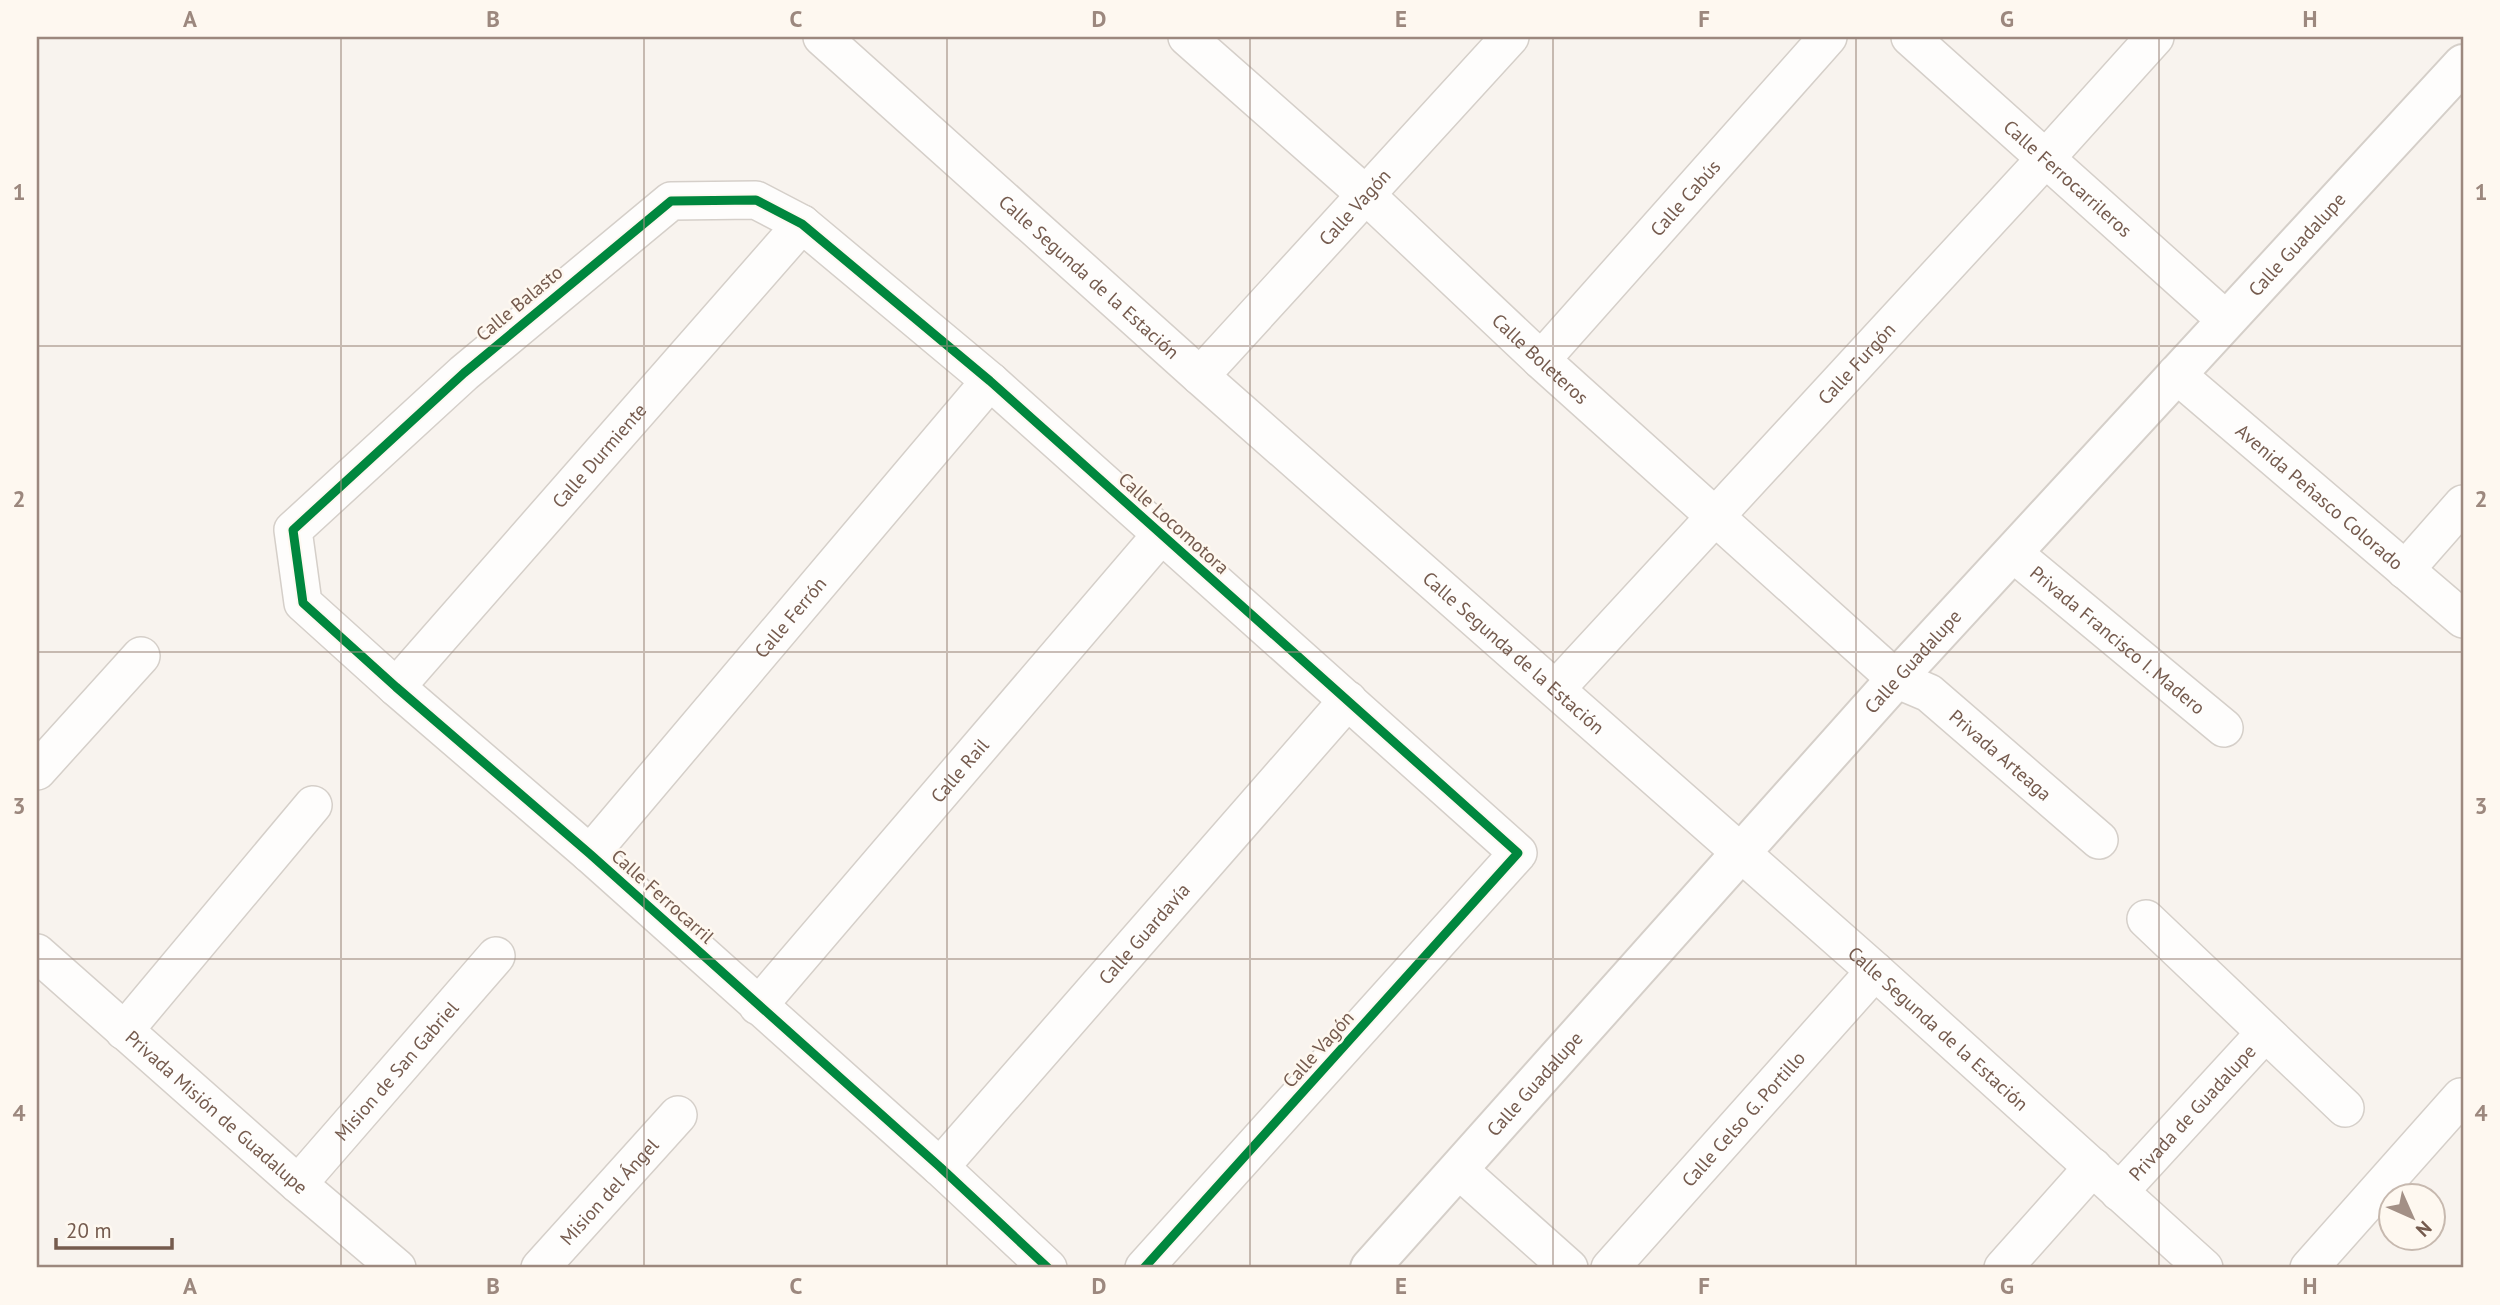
<svg xmlns="http://www.w3.org/2000/svg" width="2500" height="1305" viewBox="0 0 2500 1305" font-family="'PT Sans',sans-serif">
<style>
.lines{fill:none;stroke-linecap:round;stroke-linejoin:round}
.minor-casing{stroke:#d5cfc9;stroke-width:40}
.tertiary-casing{stroke:#d5cfc9;stroke-width:42}
.minor{stroke:#fefdfc;stroke-width:37}
.tertiary{stroke:#fefdfc;stroke-width:38}
.cycleway-casing{stroke:#fef8f0;stroke-width:13}
.cycleway{stroke:#00873e;stroke-width:9}
.grid{fill:none;stroke:#9c887e;stroke-width:2;stroke-opacity:0.55}
.labels{text-anchor:middle;dominant-baseline:central;stroke-width:5;stroke-linejoin:round;paint-order:stroke}
.street-label{font-size:19px;fill:#755b4e;stroke:#fef8f0}
.neatline{fill:none;stroke:#9c887e;stroke-width:2.5}
.grid-label{font-size:23px;text-anchor:middle;font-weight:bold;fill:#9c887e}
</style>
<rect width="100%" height="100%" fill="#f8f3ee"/>
<g class="lines">
<defs>
<g id="minor">
<path id="s1" d="M822,37L1200,376L1875,971L2204,1268"/>
<path id="s2" d="M1187,37L1366,195L1541,360L1896,679L1929,693L2099,840"/>
<path id="s3" d="M1910,37L2226,320"/>
<path id="s4" d="M1541,360L1828,37"/>
<path id="s5" d="M2176,374L2463,619"/>
<path id="s6" d="M1200,376L1510,37"/>
<path id="s7" d="M2013,553L2224,728"/>
<polyline points="2405,570 2463,504"/>
<path id="s8" d="M396,687L802,224"/>
<path id="s9" d="M1556,689L2046,158L2155,37"/>
<polyline points="37,771 141,656"/>
<path id="s10" d="M590,854L990,381"/>
<polyline points="2146,919 2345,1108"/>
<path id="s11" d="M37,953L298,1184L397,1268"/>
<path id="s12" d="M758,1006L1161,535"/>
<polyline points="124,1031 313,805"/>
<path id="s13" d="M940,1167L1348,700"/>
<polyline points="1459,1170 1569,1268"/>
<path id="s14" d="M298,1184L496,956"/>
<path id="s15" d="M2119,1192L2265,1033"/>
<path id="s16" d="M540,1268L678,1115"/>
<polyline points="1048,1268 940,1167 590,854 396,687 303,603 293,530 464,373 671,201 756,200 802,224 990,381 1518,853 1144,1268"/>
<path id="s17" d="M1610,1268L1875,971"/>
<polyline points="2003,1268 2093,1167"/>
<polyline points="2309,1268 2461,1097"/>
</g>
<g id="tertiary">
<path id="s18" d="M1370,1268L1896,679L2463,64"/>
</g>
</defs>
<use href="#minor" class="minor-casing"/>
<use href="#tertiary" class="tertiary-casing"/>
<use href="#minor" class="minor"/>
<use href="#tertiary" class="tertiary"/>
<defs>
<polyline id="cycleway" points="1048,1268 940,1167 590,854 396,687 303,603 293,530 464,373 671,201 756,200 802,224 990,381 1518,853 1144,1268"/>
</defs>
<use href="#cycleway" class="cycleway-casing"/>
<use href="#cycleway" class="cycleway"/>
</g>
<path class="grid" d="M341,37V1268M644,37V1268M947,37V1268M1250,37V1268M1553,37V1268M1856,37V1268M2159,37V1268M37,346H2463M37,652H2463M37,959H2463"/>
<g class="labels">
<g class="street-label">
<text stroke="none"><textPath href="#s3" startOffset="212">Calle Ferrocarrileros</textPath></text>
<text stroke="none"><textPath href="#s4" startOffset="217">Calle Cabús</textPath></text>
<text stroke="none"><textPath href="#s6" startOffset="229">Calle Vagón</textPath></text>
<text stroke="none"><textPath href="#s18" startOffset="1381">Calle Guadalupe</textPath></text>
<text stroke="none"><textPath href="#s1" startOffset="359">Calle Segunda de la Estación</textPath></text>
<text transform="translate(519 303) rotate(-40)">Calle Balasto</text>
<text stroke="none"><textPath href="#s2" startOffset="478">Calle Boleteros</textPath></text>
<text stroke="none"><textPath href="#s9" startOffset="443">Calle Furgón</textPath></text>
<text stroke="none"><textPath href="#s8" startOffset="308">Calle Durmiente</textPath></text>
<text stroke="none"><textPath href="#s5" startOffset="189">Avenida Peñasco Colorado</textPath></text>
<text transform="translate(1174 523) rotate(42)">Calle Locomotora</text>
<text stroke="none"><textPath href="#s10" startOffset="310">Calle Ferrón</textPath></text>
<text stroke="none"><textPath href="#s7" startOffset="136">Privada Francisco I. Madero</textPath></text>
<text stroke="none"><textPath href="#s1" startOffset="926">Calle Segunda de la Estación</textPath></text>
<text stroke="none"><textPath href="#s18" startOffset="814">Calle Guadalupe</textPath></text>
<text stroke="none"><textPath href="#s2" startOffset="1087">Privada Arteaga</textPath></text>
<text stroke="none"><textPath href="#s12" startOffset="310">Calle Rail</textPath></text>
<text transform="translate(663 896) rotate(42)">Calle Ferrocarril</text>
<text stroke="none"><textPath href="#s13" startOffset="310">Calle Guardavía</textPath></text>
<text stroke="none"><textPath href="#s1" startOffset="1493">Calle Segunda de la Estación</textPath></text>
<text transform="translate(1318 1049) rotate(-48)">Calle Vagón</text>
<text stroke="none"><textPath href="#s14" startOffset="150">Mision de San Gabriel</textPath></text>
<text stroke="none"><textPath href="#s18" startOffset="247">Calle Guadalupe</textPath></text>
<text stroke="none"><textPath href="#s11" startOffset="240">Privada Misión de Guadalupe</textPath></text>
<text stroke="none"><textPath href="#s15" startOffset="108">Privada de Guadalupe</textPath></text>
<text stroke="none"><textPath href="#s17" startOffset="200">Calle Celso G. Portillo</textPath></text>
<text stroke="none"><textPath href="#s16" startOffset="103">Mision del Ángel</textPath></text>
</g>
</g>
<rect width="2500" height="1305" fill="none" stroke="#fef8f0" stroke-width="77"/>
<g transform="translate(2412 1217) rotate(135)"><circle r="33" fill="#fef8f0" stroke="#c7b9af" stroke-width="2"/>
<path d="M0-5L12 26L0 18L-12 26Z" fill="#a39086"/>
<text y="-10" font-size="19" font-weight="bold" text-anchor="middle" fill="#755b4e">N</text>
</g>
<path d="M56 1238v10h116v-10" fill="none" stroke="#755b4e" stroke-width="3.5"/>
<text x="66" y="1238" font-size="21" fill="#755b4e" stroke="#fef8f0" stroke-width="5" paint-order="stroke">20 m</text>
<rect x="38" y="38" width="2424" height="1228" class="neatline"/>
<g class="grid-label">
<text x="190" y="27">A</text>
<text x="493" y="27">B</text>
<text x="796" y="27">C</text>
<text x="1099" y="27">D</text>
<text x="1401" y="27">E</text>
<text x="1704" y="27">F</text>
<text x="2007" y="27">G</text>
<text x="2310" y="27">H</text>
<text x="19" y="200">1</text>
<text x="2481" y="200">1</text>
<text x="19" y="507">2</text>
<text x="2481" y="507">2</text>
<text x="19" y="814">3</text>
<text x="2481" y="814">3</text>
<text x="19" y="1121">4</text>
<text x="2481" y="1121">4</text>
<text x="190" y="1294">A</text>
<text x="493" y="1294">B</text>
<text x="796" y="1294">C</text>
<text x="1099" y="1294">D</text>
<text x="1401" y="1294">E</text>
<text x="1704" y="1294">F</text>
<text x="2007" y="1294">G</text>
<text x="2310" y="1294">H</text>
</g>
</svg>
